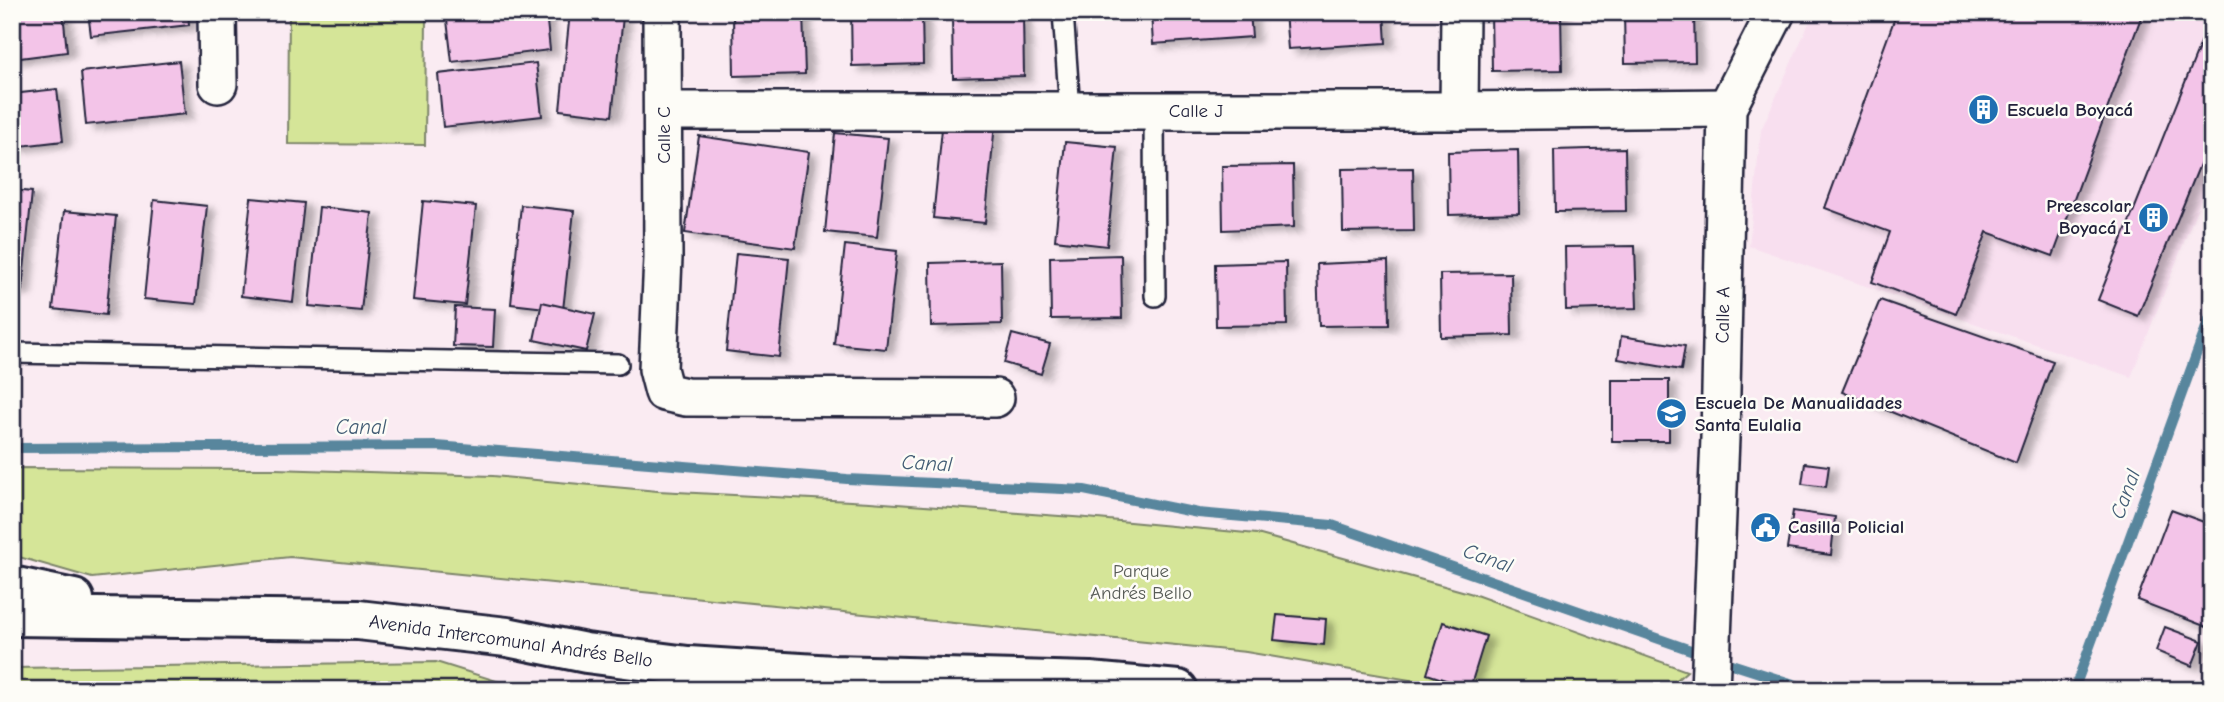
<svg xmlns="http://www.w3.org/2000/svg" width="2224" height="702" viewBox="0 0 2224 702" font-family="'Comic Neue',sans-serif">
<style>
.built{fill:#f8dfef}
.green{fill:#d5e598;stroke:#7c846a;stroke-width:2}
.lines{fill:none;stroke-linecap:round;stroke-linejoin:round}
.stream{stroke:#59869d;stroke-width:10}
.building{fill:#f3c4e8;stroke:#22223b;stroke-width:2;filter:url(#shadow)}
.service-casing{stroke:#22223b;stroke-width:24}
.minor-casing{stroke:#22223b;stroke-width:42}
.secondary-casing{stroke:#22223b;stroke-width:44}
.service{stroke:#fdfcf7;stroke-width:19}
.minor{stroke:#fdfcf7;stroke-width:37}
.secondary{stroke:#fdfcf7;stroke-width:38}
.labels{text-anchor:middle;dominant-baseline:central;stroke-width:5;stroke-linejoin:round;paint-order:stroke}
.poi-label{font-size:19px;font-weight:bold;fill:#22223b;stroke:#fdfcf7;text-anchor:start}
.street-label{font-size:19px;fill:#22223b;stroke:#fdfcf7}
.park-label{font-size:19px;fill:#585c57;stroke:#fdfcf7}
.water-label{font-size:21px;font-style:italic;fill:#425c74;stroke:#fdfcf7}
</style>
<defs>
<filter id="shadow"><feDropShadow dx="8" dy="4.5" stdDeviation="3.5" flood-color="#0004"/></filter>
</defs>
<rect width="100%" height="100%" fill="#faebf2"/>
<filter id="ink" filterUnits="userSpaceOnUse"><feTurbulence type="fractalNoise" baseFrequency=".0143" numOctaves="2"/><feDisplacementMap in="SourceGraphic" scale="14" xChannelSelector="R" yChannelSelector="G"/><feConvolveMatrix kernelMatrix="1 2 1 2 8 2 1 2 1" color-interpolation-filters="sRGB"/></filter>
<g filter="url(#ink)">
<polygon class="built" points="1814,12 2212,12 2212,171 2131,377 1749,246 1761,130"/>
<g class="green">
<polygon points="289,12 426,12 425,145 288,144"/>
<polygon points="12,468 275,469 493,476 658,491 870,502 1087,518 1257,534 1473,594 1687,671 1665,690 1468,690 1246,652 290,557 92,578 12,555"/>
<polygon points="436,662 525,690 12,690 12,668"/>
</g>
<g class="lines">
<g class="stream">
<polyline points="12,448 437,446 847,479 1084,490 1198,513 1332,525 1705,655"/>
<polyline points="1719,660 1812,690"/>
<polyline points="2074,690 2212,311"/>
</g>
</g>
<g class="building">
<polygon points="12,12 63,12 67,52 12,59"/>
<polygon points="88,12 188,12 189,25 91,36"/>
<polygon points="446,12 546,12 550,50 452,62"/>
<polygon points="570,12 623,17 612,116 560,110"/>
<polygon points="803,12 805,74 734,76 733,13"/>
<polygon points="851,12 922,12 923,64 852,66"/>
<polygon points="1151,12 1250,12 1252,37 1153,44"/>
<polygon points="1285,12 1384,12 1386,43 1288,49"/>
<polygon points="1491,12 1561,12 1562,70 1492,71"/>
<polygon points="1624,12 1694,12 1695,62 1625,63"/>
<polygon points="1897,12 2143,12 2053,256 1987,232 1956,314 1872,282 1890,232 1825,208"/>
<polygon points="1023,13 1024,76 953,78 952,15"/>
<polygon points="2208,25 2212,26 2212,135 2138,316 2098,300"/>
<polygon points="179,61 185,114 86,125 81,72"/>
<polygon points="536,63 542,116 443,127 438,74"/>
<polygon points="57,89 63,141 12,147 12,94"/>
<polygon points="943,119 995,124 985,223 933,218"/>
<polygon points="835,133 888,138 877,237 825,232"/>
<polygon points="699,136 809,152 795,248 685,233"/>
<polygon points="1065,142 1117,147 1107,246 1055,240"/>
<polygon points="1625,148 1626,211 1555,212 1554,150"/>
<polygon points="1518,150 1519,213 1449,215 1448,152"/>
<polygon points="1293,165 1294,227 1223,230 1222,166"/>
<polygon points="1413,168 1414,231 1343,232 1342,169"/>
<polygon points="12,190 32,192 22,290 12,289"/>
<polygon points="251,198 304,203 293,302 241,296"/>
<polygon points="154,200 207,206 196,304 144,299"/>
<polygon points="423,201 476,206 465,305 413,300"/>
<polygon points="521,205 574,211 563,310 511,304"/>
<polygon points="319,207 372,213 361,311 309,306"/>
<polygon points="64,211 116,216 106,315 53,309"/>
<polygon points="845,245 897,251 886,349 834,344"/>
<polygon points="1635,246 1637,308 1566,310 1565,247"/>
<polygon points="736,253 789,258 779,357 726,351"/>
<polygon points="1121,255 1122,318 1051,319 1050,257"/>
<polygon points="1001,261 1002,324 931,326 930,263"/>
<polygon points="1388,261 1389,325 1319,326 1317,264"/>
<polygon points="1286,262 1287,325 1216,326 1215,264"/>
<polygon points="1511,273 1512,335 1441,337 1440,274"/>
<polygon points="1880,300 2053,361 2016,463 1842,392"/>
<polygon points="542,302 595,314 586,351 534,340"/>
<polygon points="455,307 495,309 493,347 453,346"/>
<polygon points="1012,334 1050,344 1041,374 1004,363"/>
<polygon points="1621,336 1685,346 1681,370 1618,359"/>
<rect x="1612" y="380" width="57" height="61"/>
<polygon points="1805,463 1829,466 1826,487 1802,484"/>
<polygon points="2171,510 2212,525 2212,629 2137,600"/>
<polygon points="1793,511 1835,517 1831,555 1787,549"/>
<polygon points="1277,615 1326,619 1324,645 1274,640"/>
<polygon points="1443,622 1486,636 1470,688 1427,674"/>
<polygon points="2165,627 2202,641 2192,666 2156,651"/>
<polygon points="568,682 686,683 686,690 568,690"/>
</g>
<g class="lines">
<defs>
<g id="service">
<polyline points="1063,12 1070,111"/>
<polyline points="1154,111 1155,296"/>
<polyline points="12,353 618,364"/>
</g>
<g id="minor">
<polyline points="217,12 218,84"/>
<polyline points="662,12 663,258 658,369 664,392 686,397 995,398"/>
<polyline points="664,111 1459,111 1727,108"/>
<polyline points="1459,111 1460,12"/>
<polyline points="1710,690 1720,438 1727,108 1776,12"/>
</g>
<g id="secondary">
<polyline points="12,586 74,599"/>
<polyline points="12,616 358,620 507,637 586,653 688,666 833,675 1090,682 1178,690"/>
</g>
</defs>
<use href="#service" class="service-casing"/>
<use href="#minor" class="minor-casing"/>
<use href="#secondary" class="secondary-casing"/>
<use href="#service" class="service"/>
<use href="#minor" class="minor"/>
<use href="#secondary" class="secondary"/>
</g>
</g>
<defs>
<symbol id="building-disc" viewBox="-11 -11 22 22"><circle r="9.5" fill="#1f6fb2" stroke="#fdfcf7"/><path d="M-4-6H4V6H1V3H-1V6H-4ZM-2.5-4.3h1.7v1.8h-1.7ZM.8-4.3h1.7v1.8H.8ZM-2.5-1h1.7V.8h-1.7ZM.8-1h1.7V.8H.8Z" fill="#fff"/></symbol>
<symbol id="school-disc" viewBox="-11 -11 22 22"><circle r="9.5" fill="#1f6fb2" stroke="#fdfcf7"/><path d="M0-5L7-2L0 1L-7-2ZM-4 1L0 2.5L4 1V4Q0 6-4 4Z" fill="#fff"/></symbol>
<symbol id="civic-disc" viewBox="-11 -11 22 22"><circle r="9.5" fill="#1f6fb2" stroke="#fdfcf7"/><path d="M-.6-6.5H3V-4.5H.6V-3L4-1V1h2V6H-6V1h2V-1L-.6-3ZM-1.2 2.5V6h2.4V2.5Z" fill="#fff"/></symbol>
</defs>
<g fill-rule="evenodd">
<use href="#building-disc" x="1966" y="92" width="35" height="35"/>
<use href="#building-disc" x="2136" y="200" width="35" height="35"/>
<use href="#school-disc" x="1654" y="396" width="35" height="35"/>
<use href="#civic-disc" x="1748" y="510" width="35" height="35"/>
</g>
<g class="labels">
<g class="poi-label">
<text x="2007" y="110">Escuela Boyacá</text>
<text x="2131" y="206" text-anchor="end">Preescolar<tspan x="2131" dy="22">Boyacá I</tspan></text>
<text x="1695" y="403">Escuela De Manualidades<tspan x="1695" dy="22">Santa Eulalia</tspan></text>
<text x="1788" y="527">Casilla Policial</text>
</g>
<g class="street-label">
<text x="1196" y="111">Calle J</text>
<text transform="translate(664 135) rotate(-90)">Calle C</text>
<text transform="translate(1723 315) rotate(-89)">Calle A</text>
<text transform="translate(511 641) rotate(8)">Avenida Intercomunal Andrés Bello</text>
</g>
<g class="park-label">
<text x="1141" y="571">Parque<tspan x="1141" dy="22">Andrés Bello</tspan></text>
</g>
<g class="water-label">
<text x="361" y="427">Canal</text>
<text transform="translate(927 463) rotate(3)">Canal</text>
<text transform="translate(2125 494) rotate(-70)">Canal</text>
<text transform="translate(1488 558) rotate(19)">Canal</text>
</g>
</g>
<rect width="2224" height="702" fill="none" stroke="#fdfcf7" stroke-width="42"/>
<rect x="21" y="21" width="2182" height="660" fill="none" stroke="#22223b" stroke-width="2.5" filter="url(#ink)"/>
</svg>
